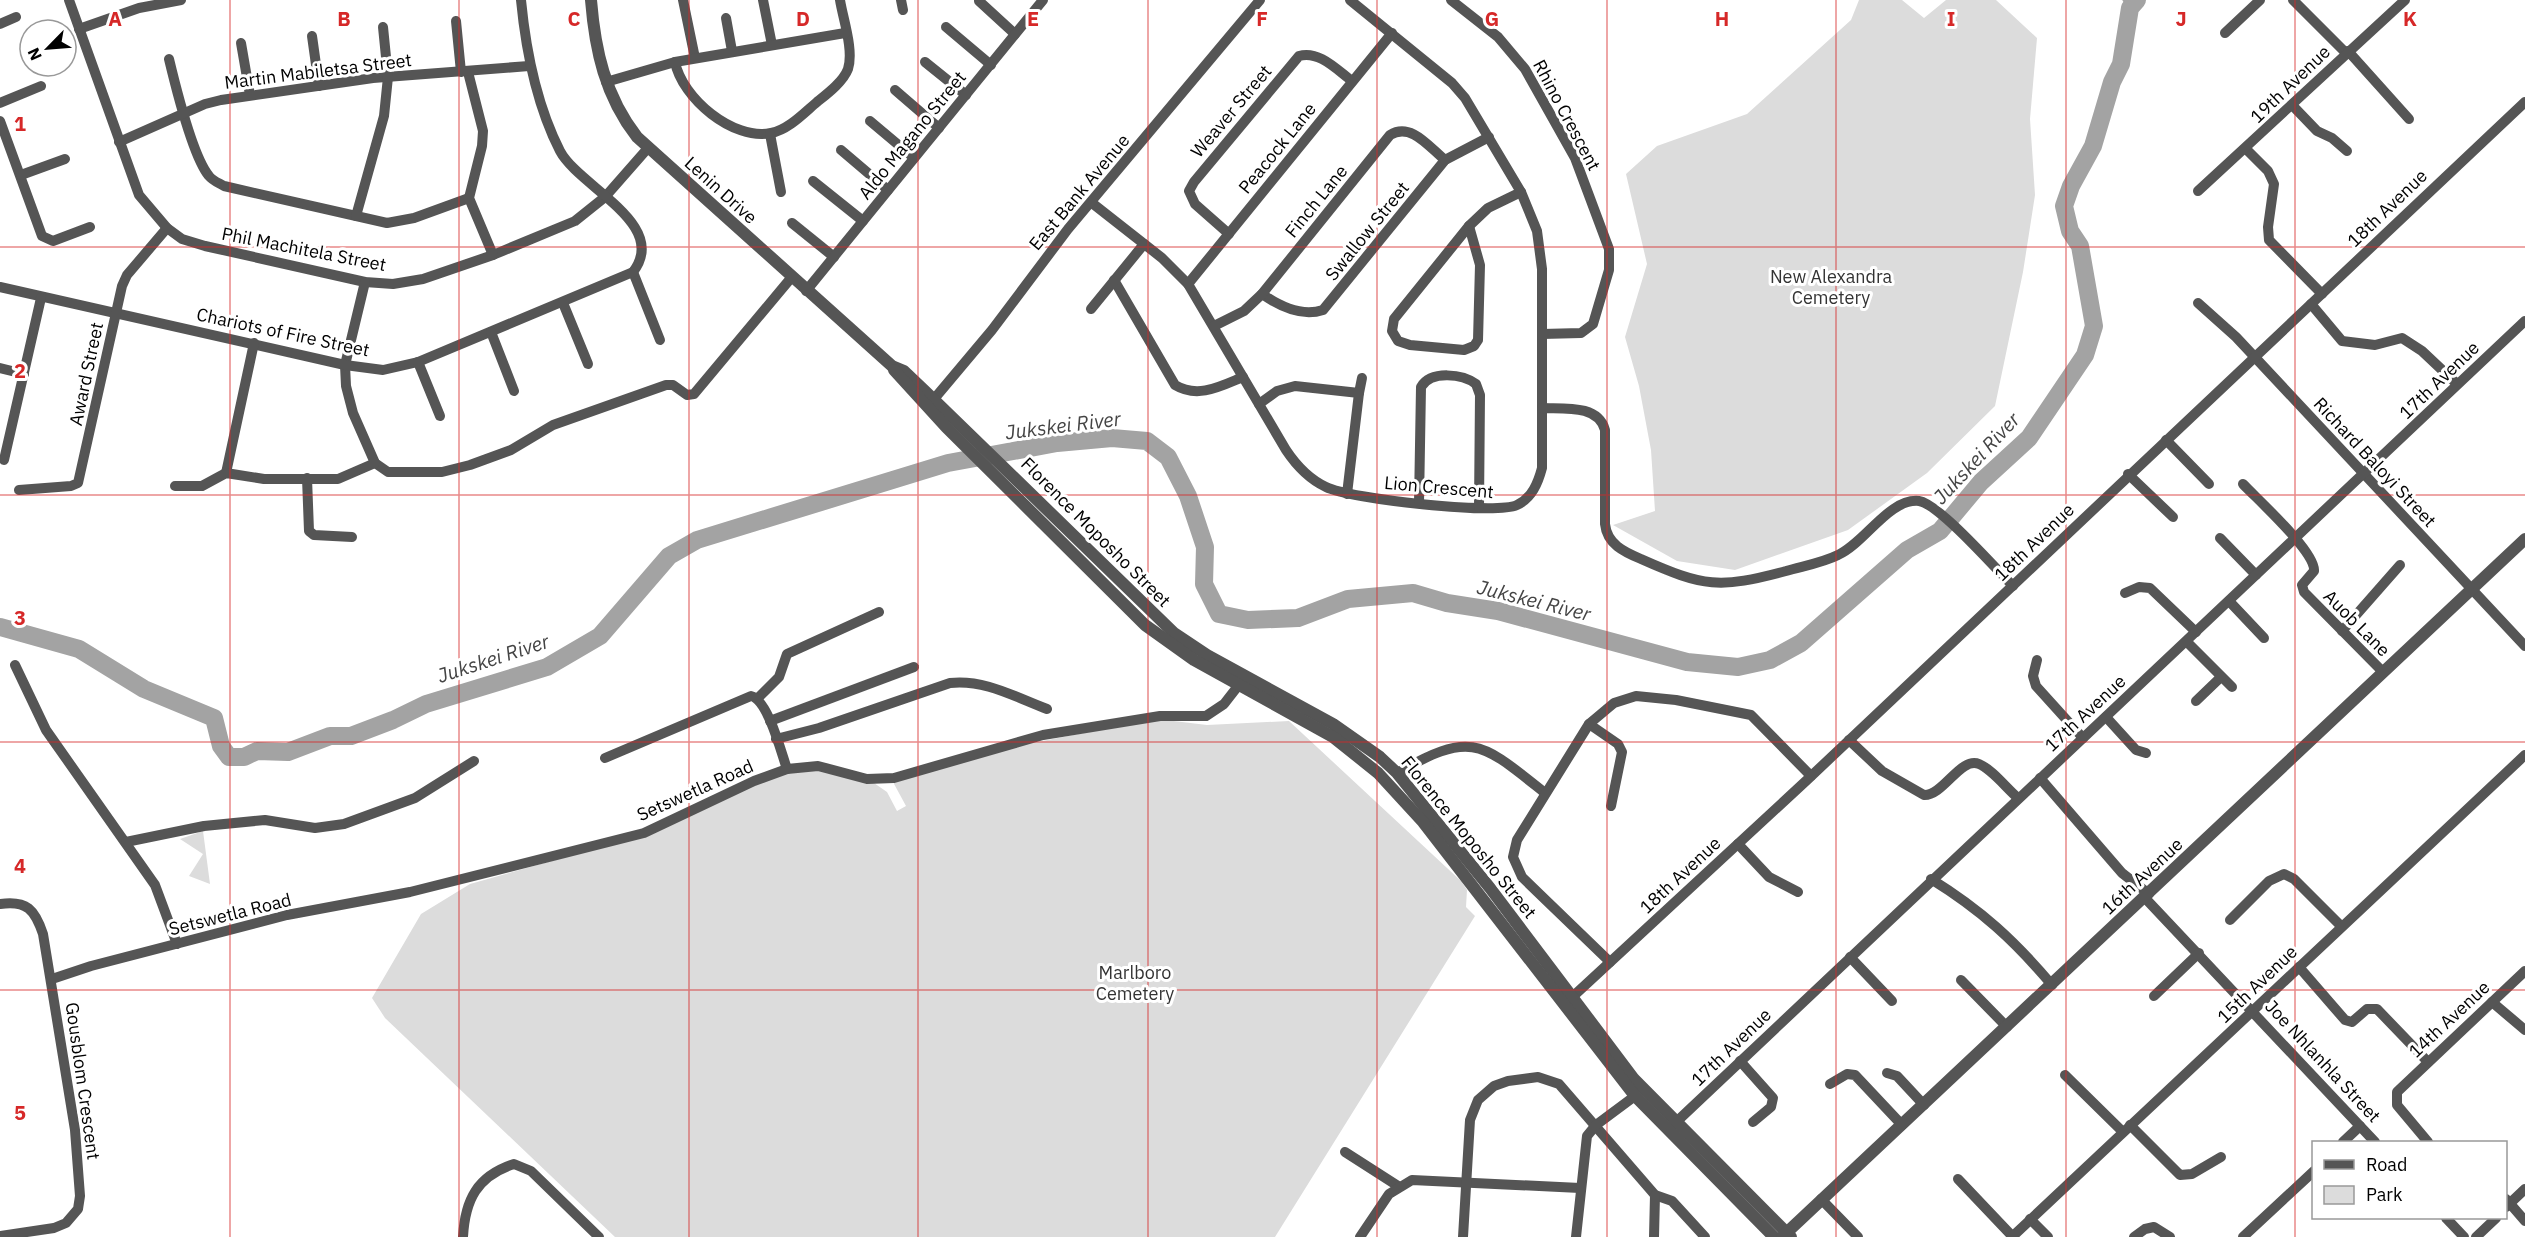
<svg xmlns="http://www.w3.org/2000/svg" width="2525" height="1237" viewBox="0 0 2525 1237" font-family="'IBM Plex Sans',sans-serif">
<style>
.green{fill:#dcdcdc}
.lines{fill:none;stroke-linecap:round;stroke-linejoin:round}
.stream{stroke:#a3a3a3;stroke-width:3}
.river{stroke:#a3a3a3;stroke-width:18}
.minor{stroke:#555;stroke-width:10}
.tertiary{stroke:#555;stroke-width:12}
.grid{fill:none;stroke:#d62828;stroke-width:1.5;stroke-opacity:0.55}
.labels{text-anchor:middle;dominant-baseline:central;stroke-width:6;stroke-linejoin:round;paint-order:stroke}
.street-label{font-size:18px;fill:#000;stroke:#fff}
.park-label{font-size:18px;fill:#333;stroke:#fff}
.water-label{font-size:20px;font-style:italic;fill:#444;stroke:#fff}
.grid-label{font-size:20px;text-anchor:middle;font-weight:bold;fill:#d62828;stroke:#fff;stroke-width:6;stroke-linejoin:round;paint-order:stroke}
</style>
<rect width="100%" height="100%" fill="#fff"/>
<g class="green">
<polygon points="1859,0 1902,0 1924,18 1946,0 1996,0 2037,38 2030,119 2035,195 2023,272 1995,406 1927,473 1848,530 1735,570 1677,561 1613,525 1655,511 1651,450 1639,386 1625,337 1647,264 1626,174 1657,146 1747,114 1851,20"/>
<polygon points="1157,719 1207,725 1289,721 1461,881 1467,890 1466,907 1475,916 1275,1237 615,1237 385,1018 372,998 421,914 470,884 647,834 770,776 813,766 874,783 887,792 897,811 906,806 893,782 1006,748"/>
<polygon points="203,831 210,884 189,876 203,854 180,839"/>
</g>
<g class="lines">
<polyline class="stream" points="2124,0 2130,8"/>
<polyline class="river" points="0,627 79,649 144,689 214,718 221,746 229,757 244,757 257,751 288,752 330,736 351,736 393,720 426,704 547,667 600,636 669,556 697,540 948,463 1057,443 1112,438 1147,441 1168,457 1188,496 1205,547 1204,584 1219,614 1248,620 1298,618 1348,599 1413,593 1447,603 1498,611 1687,662 1738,667 1770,660 1801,643 1907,550 1940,531 1981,482 2029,438 2085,355 2094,326 2080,246 2070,231 2064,206 2071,186 2093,146 2112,82 2121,64 2130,8 2137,0"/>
<g class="minor">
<polyline points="69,0 139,195 167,228 182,239 205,246 365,282 393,284 423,279 493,255 575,221 605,197 648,148"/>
<polyline points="683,0 695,58"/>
<polyline points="763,0 772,45"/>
<polyline points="901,0 903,10"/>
<polyline points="1451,0 1498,37 1525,69 1575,158 1609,249 1609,270 1593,324 1581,333 1542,334"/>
<polyline points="2293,0 2346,53"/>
<polyline points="979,1 1015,34"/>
<polyline points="726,18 732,51"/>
<polyline points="456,21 461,72"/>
<polyline points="0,24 16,17"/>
<polyline points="946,27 991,65"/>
<polyline points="79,29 139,8 181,0"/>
<polyline points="2225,33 2260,0"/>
<polyline points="312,36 319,86"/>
<polyline points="241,43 250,95"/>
<polyline points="2348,51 2409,119"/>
<path d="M169,59C175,84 193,157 209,176C213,181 219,183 224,186L387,223L414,218L469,198"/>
<path d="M675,62C682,98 733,141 771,133C788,130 804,113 817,102C827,94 843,82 848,69C854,50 843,19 840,0"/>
<polyline points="925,62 966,95"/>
<polyline points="468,72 483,131 482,146 469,198 493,255"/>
<polyline points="606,82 675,62 845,33"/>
<polyline points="895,90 939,128"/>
<polyline points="0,103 41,86"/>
<polyline points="2292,105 2317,131 2332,138 2347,151"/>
<polyline points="0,121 42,236 53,241 90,227"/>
<polyline points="870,121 914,158"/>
<polyline points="770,134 781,192"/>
<polyline points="119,142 205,104 221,100 373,78 529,66"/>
<polyline points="2246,149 2268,171 2274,184 2268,227 2269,240 2322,294"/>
<polyline points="841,150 888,190"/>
<polyline points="21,175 65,159"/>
<polyline points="813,181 863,221"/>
<polyline points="2198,191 2405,0"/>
<path d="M1092,203L1162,258L1188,284L1286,450C1296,465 1309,479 1326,487C1350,499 1495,515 1517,505C1532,498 1538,483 1542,468V269L1537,231L1521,192L1465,98L1452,83L1350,0"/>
<polyline points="356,216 384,116 388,77 383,27"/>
<polyline points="792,223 834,257"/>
<polygon points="1469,226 1480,265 1478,340 1474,346 1464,350 1410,345 1398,341 1392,331 1394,319"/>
<polyline points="1469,226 1488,208 1521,192"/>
<path d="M1229,234L1195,204L1189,191L1194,182L1299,56C1319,50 1337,70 1352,81"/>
<polyline points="633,272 660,340"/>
<path d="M1114,280L1175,385C1198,399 1221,386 1243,377"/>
<polyline points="365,282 345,365 346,386 353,413 375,463 388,472 442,472 470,465 511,450 553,425 666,385 673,385 687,395 694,394 791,278"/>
<polyline points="1188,284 1392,33"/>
<path d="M0,287L345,365L383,370L418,362L633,272C670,224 579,187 560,151C536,104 526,52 521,0"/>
<polyline points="806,291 1043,0"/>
<path d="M1262,294C1279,306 1302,317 1323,310L1445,160L1489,137"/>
<polyline points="563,303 588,364"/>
<polyline points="2198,303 2236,337 2525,646"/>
<polyline points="2311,304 2342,341 2375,345 2402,338 2422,351 2457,384"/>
<polyline points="1091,309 1144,244"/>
<path d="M1214,326L1244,311L1262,294L1390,135C1411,122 1429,147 1445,160"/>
<polyline points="491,332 514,391"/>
<polyline points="418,362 440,416"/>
<polyline points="0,368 24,374"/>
<polyline points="1359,393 1362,378"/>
<polyline points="1259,404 1277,391 1295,386 1359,393 1347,494"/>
<polyline points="929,405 992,330 1068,229 1260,0"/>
<path d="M1542,408C1563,409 1598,404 1605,430V524C1607,544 1624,552 1641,559C1704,587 1719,589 1786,571C1803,566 1822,563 1838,555C1865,543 1889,498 1919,501C1939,504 1995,568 2013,586"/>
<polyline points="2166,440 2209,484"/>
<polyline points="4,460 41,298"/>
<polyline points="226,473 254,343"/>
<polyline points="2128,474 2173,517"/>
<polyline points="307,478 309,531 314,535 352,537"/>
<path d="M2243,484C2257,499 2316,552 2314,571L2302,585L2304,592L2383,672"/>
<polyline points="175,486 202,486 226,473 264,479 338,479 375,463"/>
<polyline points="19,490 71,486 78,483 122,286 127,275 167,228"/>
<path d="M1419,503L1421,387C1431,370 1463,374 1476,384L1480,395L1479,507"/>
<polyline points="2220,538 2256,575"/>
<polyline points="2125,593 2139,587 2150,588 2196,632"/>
<polyline points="2229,601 2264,638"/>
<polyline points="2342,631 2400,565"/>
<polyline points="2187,642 2232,687"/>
<polyline points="2037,660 2033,676 2036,686 2083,738"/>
<polyline points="15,665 46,730 155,885 177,944"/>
<polyline points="758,698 779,677 787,654 879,612"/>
<polyline points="2196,701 2221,677"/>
<polyline points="2106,717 2136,750 2146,753"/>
<polyline points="770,721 914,667"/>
<polyline points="1589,724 1618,744 1622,752 1611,806"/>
<path d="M776,739L819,728L950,683C984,679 1015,697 1047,709"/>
<path d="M1849,740L1882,771L1924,795C1943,796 1961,756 1979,764C1993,770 2006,788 2018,798"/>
<path d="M605,758L751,696C768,700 781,752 787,769"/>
<path d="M1397,773C1472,730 1481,742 1545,793"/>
<polyline points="2040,778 2122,873 2149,894"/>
<polyline points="126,842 204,826 265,820 315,828 344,824 415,798 474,761"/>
<polyline points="1738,844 1769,877 1798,892"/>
<path d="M1931,879C1981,910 2014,940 2052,985"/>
<polyline points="2145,898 2375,1142"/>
<path d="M0,904C27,900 35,910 43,934L75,1130L80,1196L78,1209L66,1223L54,1228L0,1236"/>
<polyline points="2230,920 2269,881 2284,874 2294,879 2341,926"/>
<polyline points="1850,957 1892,1001"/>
<polyline points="1610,962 1522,877 1513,857 1517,840 1589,724 1614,703 1636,696 1676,700 1751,715 1811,776"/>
<polyline points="2299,967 2345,1020 2352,1022 2367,1009 2377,1009 2428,1062"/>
<polyline points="52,979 91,966 287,915 410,892 644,833 754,781 787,769 818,766 867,779 894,778 1043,735 1160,716 1206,716 1224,704 1238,686"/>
<polyline points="1961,980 2007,1027"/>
<polyline points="2154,996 2199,953"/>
<polyline points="1568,1001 1807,780 2525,102"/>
<polyline points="2492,1002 2525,1030"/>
<polyline points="1740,1061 1773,1098 1771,1107 1753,1122"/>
<polyline points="1887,1073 1897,1076 1924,1105"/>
<polyline points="2065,1075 2123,1132"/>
<polyline points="1830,1084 1847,1074 1855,1075 1902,1125"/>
<polyline points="2130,1125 2180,1175 2192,1174 2221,1157"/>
<polyline points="1672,1126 2525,321"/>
<polyline points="2343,1142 2360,1126"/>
<polyline points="2428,1142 2397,1105 2397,1092 2525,971"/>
<polyline points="1345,1152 1398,1186"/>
<polyline points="1958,1179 2013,1237"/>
<polyline points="1821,1199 1858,1237"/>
<polyline points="2506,1199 2525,1221"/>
<polyline points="2506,1207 2525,1189"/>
<polyline points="2446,1218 2464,1237"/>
<polyline points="2030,1219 2048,1237"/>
<path d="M463,1237C465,1200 477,1176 514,1164L531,1171L599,1237"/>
<polyline points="1360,1237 1389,1194 1412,1180 1580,1188"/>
<polyline points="1463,1237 1470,1120 1478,1100 1494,1086 1508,1081 1538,1077 1559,1084 1655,1195 1672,1201 1705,1237"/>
<polyline points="1576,1237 1587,1136 1596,1125 1635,1096"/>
<polyline points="1654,1237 1655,1195"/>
<polyline points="2012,1237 2525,755"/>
<polyline points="2134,1237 2145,1229 2154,1227 2170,1237"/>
<polyline points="2243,1237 2314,1171"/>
<polyline points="2476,1237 2496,1218"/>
</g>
<g class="tertiary">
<path d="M591,0C595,50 605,96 637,137L892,366L904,371L925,391L1174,633L1207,655L1333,724L1380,757L1397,773L1490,888L1634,1079L1791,1237"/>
<polyline points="894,370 946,427 1145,625 1194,660 1333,737 1378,773 1423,822 1635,1096 1774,1237"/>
<polyline points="1782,1237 2525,539"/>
</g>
</g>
<path class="grid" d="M230,0V1237M459,0V1237M689,0V1237M918,0V1237M1148,0V1237M1377,0V1237M1607,0V1237M1836,0V1237M2066,0V1237M2295,0V1237M0,247H2525M0,495H2525M0,742H2525M0,990H2525"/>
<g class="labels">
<g class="street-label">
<text transform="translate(318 71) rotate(-7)">Martin Mabiletsa Street</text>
<text transform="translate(2290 84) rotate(-44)">19th Avenue</text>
<text transform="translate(1231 111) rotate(-50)">Weaver Street</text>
<text transform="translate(1567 115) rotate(62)">Rhino Crescent</text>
<text transform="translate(912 135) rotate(-51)">Aldo Magano Street</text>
<text transform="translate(1277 148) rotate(-51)">Peacock Lane</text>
<text transform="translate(721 190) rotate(42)">Lenin Drive</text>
<text transform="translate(1079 192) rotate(-50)">East Bank Avenue</text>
<text transform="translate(1316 201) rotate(-51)">Finch Lane</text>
<text transform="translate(2387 208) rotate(-44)">18th Avenue</text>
<text transform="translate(1367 231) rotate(-51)">Swallow Street</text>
<text transform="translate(304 249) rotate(11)">Phil Machitela Street</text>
<text transform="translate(283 332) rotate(12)">Chariots of Fire Street</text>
<text transform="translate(86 374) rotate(-78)">Award Street</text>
<text transform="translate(2439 380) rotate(-44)">17th Avenue</text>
<text transform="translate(2375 462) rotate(47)">Richard Baloyi Street</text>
<text transform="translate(1439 487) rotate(5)">Lion Crescent</text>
<text transform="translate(1096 532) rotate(45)">Florence Moposho Street</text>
<text transform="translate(2034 542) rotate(-44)">18th Avenue</text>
<text transform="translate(2357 623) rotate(45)">Auob Lane</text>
<text transform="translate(2085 713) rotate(-43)">17th Avenue</text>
<text transform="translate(695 790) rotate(-24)">Setswetla Road</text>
<text transform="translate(1469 837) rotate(51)">Florence Moposho Street</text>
<text transform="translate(1680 875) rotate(-43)">18th Avenue</text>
<text transform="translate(2142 876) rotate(-43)">16th Avenue</text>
<text transform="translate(230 914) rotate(-14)">Setswetla Road</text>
<text transform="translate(2257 984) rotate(-44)">15th Avenue</text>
<text transform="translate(2449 1019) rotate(-43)">14th Avenue</text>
<text transform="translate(1731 1047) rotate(-44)">17th Avenue</text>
<text transform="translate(2323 1061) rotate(47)">Joe Nhlanhla Street</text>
<text transform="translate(83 1081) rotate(82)">Gousblom Crescent</text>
</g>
<g class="park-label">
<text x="1831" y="276">New Alexandra<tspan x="1831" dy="21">Cemetery</tspan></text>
<text x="1135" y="972">Marlboro<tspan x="1135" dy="21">Cemetery</tspan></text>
</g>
<g class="water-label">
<text transform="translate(1063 425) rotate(-7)">Jukskei River</text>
<text transform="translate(1976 458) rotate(-47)">Jukskei River</text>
<text transform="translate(1534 600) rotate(14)">Jukskei River</text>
<text transform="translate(493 658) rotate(-18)">Jukskei River</text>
</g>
</g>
<g class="grid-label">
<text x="115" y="26">A</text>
<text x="344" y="26">B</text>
<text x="574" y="26">C</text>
<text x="803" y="26">D</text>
<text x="1033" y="26">E</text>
<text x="1262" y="26">F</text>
<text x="1492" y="26">G</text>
<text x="1722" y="26">H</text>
<text x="1951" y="26">I</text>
<text x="2181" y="26">J</text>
<text x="2410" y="26">K</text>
<text x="20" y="131">1</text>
<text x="20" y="378">2</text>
<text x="20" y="625">3</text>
<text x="20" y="873">4</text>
<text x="20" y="1120">5</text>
</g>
<rect x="2312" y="1141" width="195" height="78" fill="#ffffff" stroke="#999999" stroke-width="1.5"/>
<rect x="2324" y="1160" width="30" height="9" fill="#555555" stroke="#999999" stroke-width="1.5"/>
<text x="2366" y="1171" font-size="18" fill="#000000">Road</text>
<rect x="2324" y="1186" width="30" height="18" fill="#dcdcdc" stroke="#999999" stroke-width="1.5"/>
<text x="2366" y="1201" font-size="18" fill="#000000">Park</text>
<g transform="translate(48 48) rotate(245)"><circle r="28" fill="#ffffff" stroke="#999999" stroke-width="1.5"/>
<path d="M0-4.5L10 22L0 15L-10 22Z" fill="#000000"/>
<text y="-9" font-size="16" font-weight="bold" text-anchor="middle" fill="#000000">N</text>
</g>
</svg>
